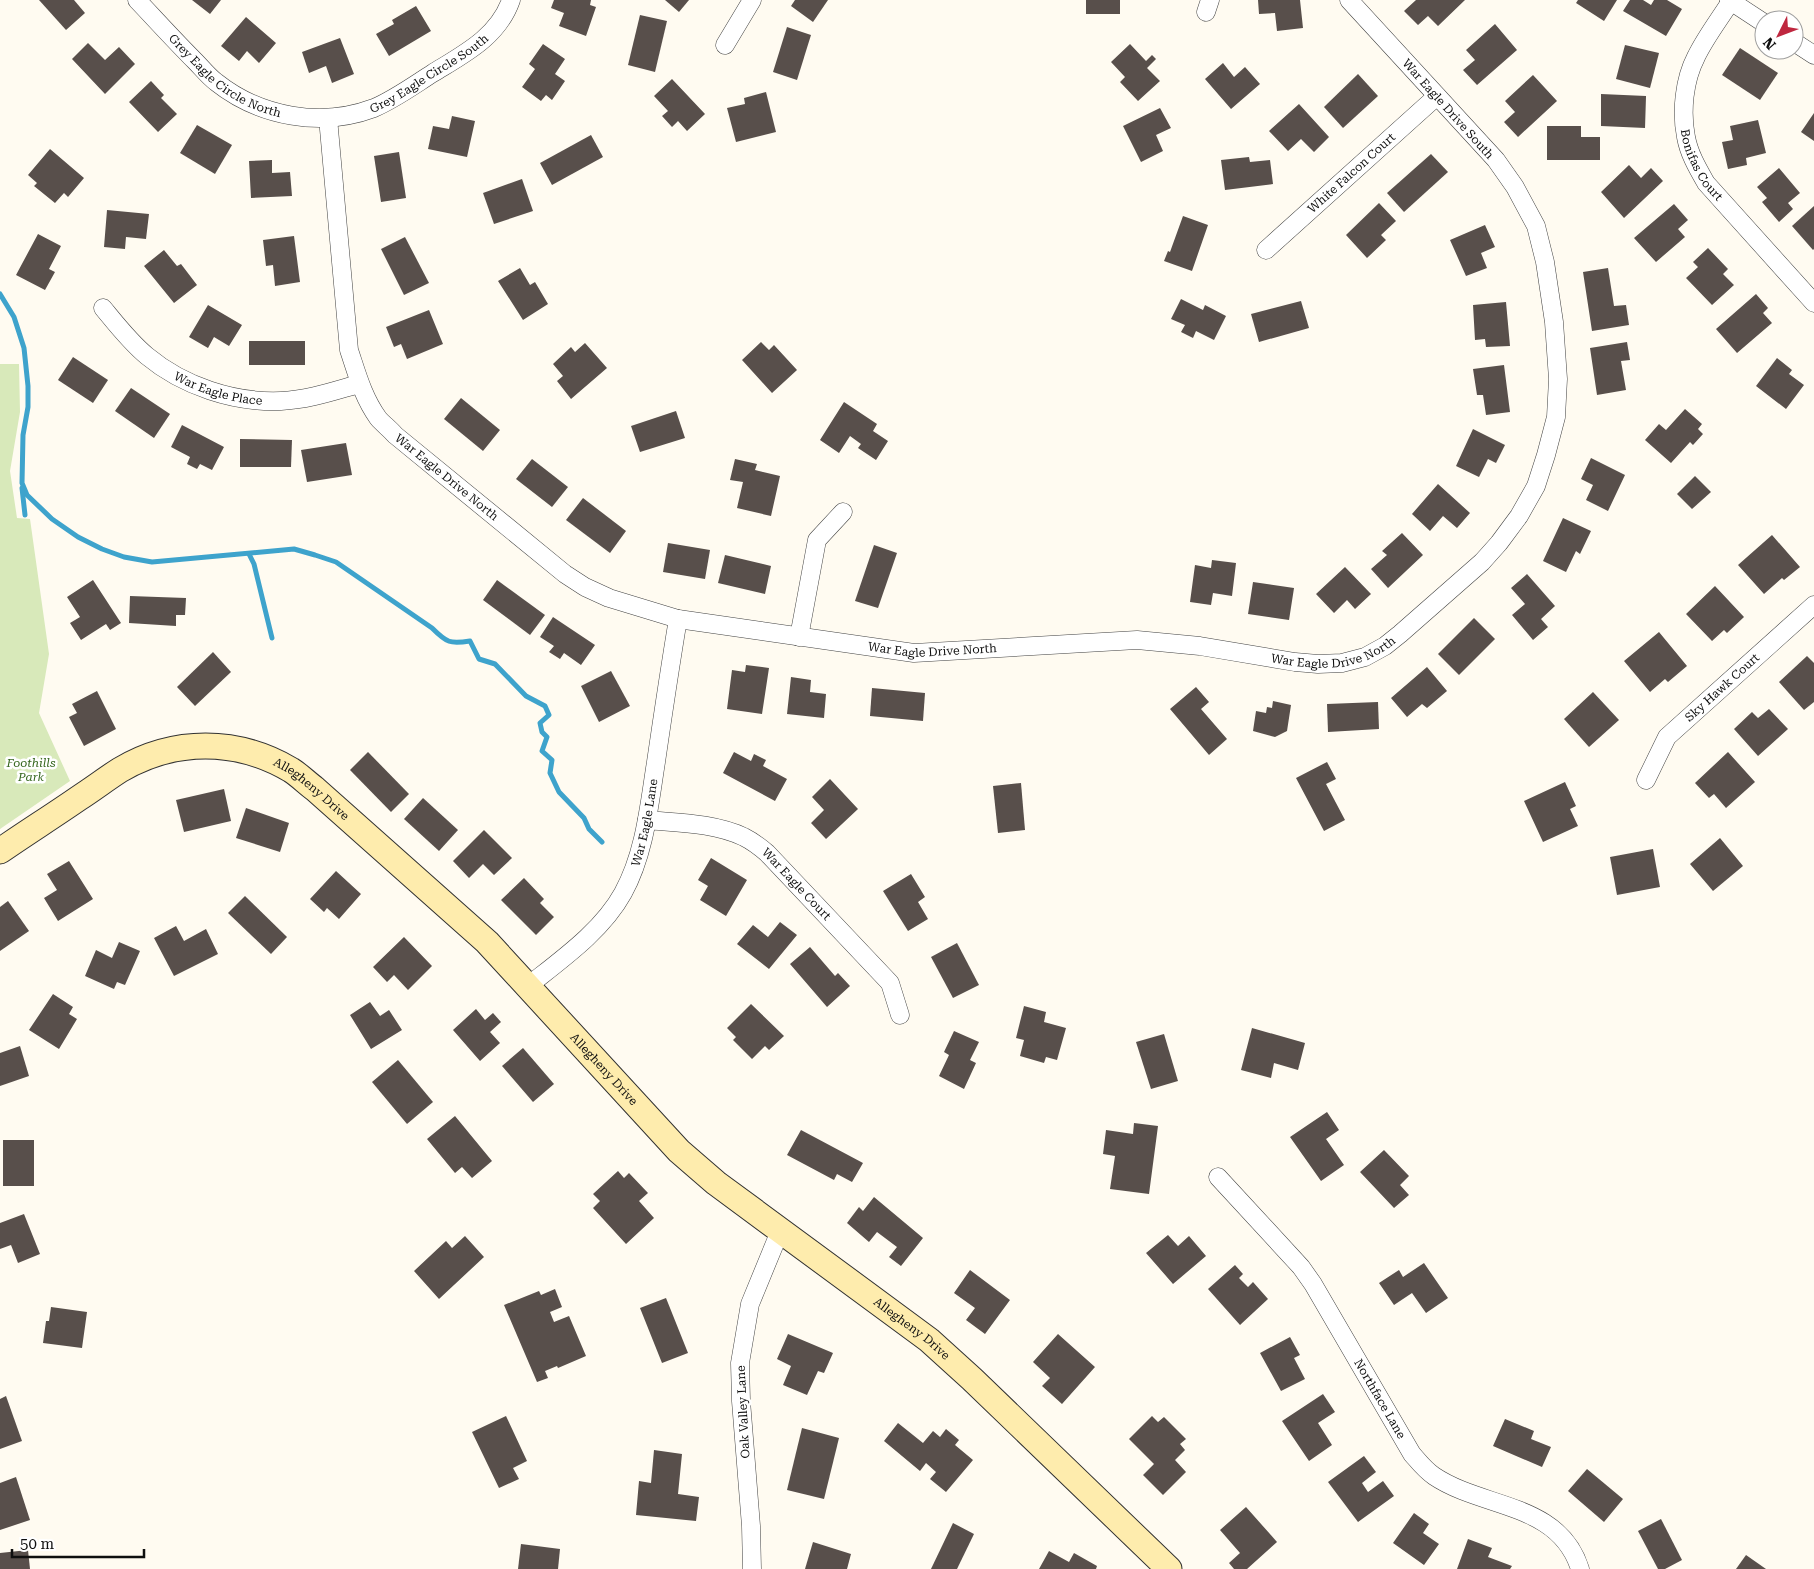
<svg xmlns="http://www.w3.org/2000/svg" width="1814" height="1569" viewBox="0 0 1814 1569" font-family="'Roboto Serif',serif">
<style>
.green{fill:#d8e9ba}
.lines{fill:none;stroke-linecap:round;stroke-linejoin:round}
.stream{stroke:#3ea3cc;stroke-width:5}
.building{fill:#584f4b}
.street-casing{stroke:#424242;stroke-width:19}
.secondary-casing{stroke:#313131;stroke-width:27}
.street{stroke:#fff;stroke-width:18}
.secondary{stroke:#feecad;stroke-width:25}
.labels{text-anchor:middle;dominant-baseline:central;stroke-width:5;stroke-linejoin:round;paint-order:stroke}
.street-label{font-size:12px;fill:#0f0f0f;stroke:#fff}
.park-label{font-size:12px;font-style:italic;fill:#36671f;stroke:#fff}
</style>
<rect width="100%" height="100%" fill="#fffbf1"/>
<polygon class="green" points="0,364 19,364 20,412 10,471 17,518 30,519 49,654 39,713 70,781 0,829"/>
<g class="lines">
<g class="stream">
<path d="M0,294L14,317L24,348L28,386V407L23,435L22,483L27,495L52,519L78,537L102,549L124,557L152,562L294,549L315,555L336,562L432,628C447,643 450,644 470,641L479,659L495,664L526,696L545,706L549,715L540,723L542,732L547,737L542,751L552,760L550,773L559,792L584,818L589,829L602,842"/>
<polyline points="22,488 25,515"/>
<polyline points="249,554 254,564 272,638"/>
</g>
</g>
<g class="building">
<polygon points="39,0 74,0 85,13 66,30"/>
<polygon points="192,0 221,0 210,14"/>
<polygon points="554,0 591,0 590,5 596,7 586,36 559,26 564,13 551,8"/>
<polygon points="665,0 689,0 679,12"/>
<polygon points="795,0 828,0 813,22 791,6"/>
<rect x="1086" y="0" width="34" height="14"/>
<polygon points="1258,0 1300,0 1303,28 1277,31 1275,13 1259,14"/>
<polygon points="1416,0 1465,0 1438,26 1428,16 1418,25 1404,11"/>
<polygon points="1578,0 1617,0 1604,21 1576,3"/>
<polygon points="1630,0 1643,0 1651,5 1654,0 1667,0 1682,9 1666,36 1623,11"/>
<polygon points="416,6 431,31 389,56 376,34 394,24 392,20"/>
<polygon points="640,15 667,21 655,72 628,65"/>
<polygon points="246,17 276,43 259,63 247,51 239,61 221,46"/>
<polygon points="1495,24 1517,50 1477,85 1463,70 1475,60 1466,50"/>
<polygon points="787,27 811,35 797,80 773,72"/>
<polygon points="340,38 354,74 332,83 326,66 309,73 302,52"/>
<polygon points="88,43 105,60 119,47 135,64 105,94 72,59"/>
<polygon points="543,44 565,59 555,74 565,81 552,100 546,95 541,101 522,87 535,69 529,64"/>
<polygon points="1130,44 1146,61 1152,55 1156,59 1147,68 1160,81 1138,101 1120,82 1125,77 1111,62"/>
<polygon points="1625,45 1659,53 1650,88 1616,79"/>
<polygon points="1740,48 1778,73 1760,100 1722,75"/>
<polygon points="1223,63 1234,77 1245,67 1260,84 1231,109 1205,79"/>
<polygon points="1358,74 1378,96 1343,128 1324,107"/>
<polygon points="1533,75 1557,101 1518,137 1504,122 1515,112 1505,101"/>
<polygon points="672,79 705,114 687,131 678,121 672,127 662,116 668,111 654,96"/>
<polygon points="151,81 164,95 161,98 177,114 158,132 129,102"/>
<polygon points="766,92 776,132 736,142 727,108 745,104 744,98"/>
<polygon points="1601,94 1646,96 1645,128 1601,126"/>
<polygon points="1299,104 1329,137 1314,152 1301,139 1288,151 1269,131"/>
<polygon points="1160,108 1171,128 1156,135 1163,151 1141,162 1123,126"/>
<polygon points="1814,113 1814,141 1801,132"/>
<polygon points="452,116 475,121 467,157 428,149 433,126 449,129"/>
<polygon points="1758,120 1766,153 1746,158 1747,165 1728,169 1722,142 1733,140 1730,126"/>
<polygon points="197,125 232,145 215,174 180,153"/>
<polygon points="1547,126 1581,126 1581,137 1600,137 1600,160 1547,160"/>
<polygon points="591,135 603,157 552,185 540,163"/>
<polygon points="50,149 84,178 68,197 64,193 55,203 34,186 37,183 28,175"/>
<polygon points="399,152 406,198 381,202 374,156"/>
<polygon points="1431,154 1448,172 1404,212 1387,193"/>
<polygon points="1249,157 1250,162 1270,160 1273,184 1225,190 1221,160"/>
<polygon points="272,160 272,173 290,172 292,196 251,198 249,161"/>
<polygon points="1629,165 1641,178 1651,168 1663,181 1624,218 1601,192"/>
<polygon points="1779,168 1800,193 1788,203 1793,209 1779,222 1762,202 1767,198 1757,187"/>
<polygon points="522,179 533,211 494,224 483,193"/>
<polygon points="1379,203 1396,221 1381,235 1386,240 1367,258 1346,235"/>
<polygon points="1674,204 1688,220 1678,229 1685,237 1656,262 1634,238"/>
<polygon points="1814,206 1814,249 1813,250 1792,226"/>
<polygon points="107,210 149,214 146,239 126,237 125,249 104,247"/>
<polygon points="1183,216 1208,225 1192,271 1164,261 1168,251 1170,252"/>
<polygon points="1485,225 1495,247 1481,253 1487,268 1466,276 1450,240"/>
<polygon points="38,234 61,246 49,269 55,272 45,290 16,275"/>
<polygon points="294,236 300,282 275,286 273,265 266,266 263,240"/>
<polygon points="405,237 429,283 404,295 381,249"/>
<polygon points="1708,248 1728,269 1723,274 1734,285 1712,305 1686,278 1698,267 1693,262"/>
<polygon points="164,250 177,266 181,264 197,285 174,303 144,266"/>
<polygon points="520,268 530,285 535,282 548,304 523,320 498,281"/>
<polygon points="1608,268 1614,306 1626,305 1629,325 1592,331 1583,272"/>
<polygon points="1756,294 1768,308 1763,313 1772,323 1737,353 1716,329"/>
<polygon points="1181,299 1203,310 1205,305 1226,316 1214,340 1196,331 1193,338 1181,332 1185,325 1171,319"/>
<polygon points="1301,301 1309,328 1259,342 1251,314"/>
<polygon points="1506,302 1510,346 1486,347 1485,339 1475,340 1473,305"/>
<polygon points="208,305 242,325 229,346 214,337 208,348 189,337"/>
<polygon points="429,310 443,344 407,359 401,344 394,347 386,327"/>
<rect x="249" y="341" width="56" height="24"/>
<polygon points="761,342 769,350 774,345 797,370 772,393 742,360"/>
<polygon points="1627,342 1630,360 1621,361 1626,390 1597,395 1590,348"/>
<polygon points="585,343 607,368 571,399 557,381 563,376 553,364 571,347 575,352"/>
<polygon points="73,357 108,380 93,403 58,380"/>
<polygon points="1777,358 1792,370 1789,374 1804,385 1786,409 1756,386"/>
<polygon points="1504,365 1510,412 1486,415 1483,395 1477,395 1473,369"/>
<polygon points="131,388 170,414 154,438 115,411"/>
<polygon points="461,398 500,430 483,451 444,419"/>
<polygon points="844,402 877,424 873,431 888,441 876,460 858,448 861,444 850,436 839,453 820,440"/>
<polygon points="1685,409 1702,424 1698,429 1703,434 1693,445 1690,442 1671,463 1645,440 1659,424 1666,430"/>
<polygon points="676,411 685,438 640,452 631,426"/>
<polygon points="182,425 224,447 212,470 200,464 197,469 187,464 190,457 171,447"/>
<polygon points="1473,429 1505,445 1496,463 1488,459 1479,477 1456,466"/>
<polygon points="240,439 292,440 291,467 240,467"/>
<polygon points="346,443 352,475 307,482 301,450"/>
<polygon points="1591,458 1625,475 1608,511 1586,500 1593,485 1581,479"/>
<polygon points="532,459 568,487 552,507 516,479"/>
<polygon points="735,459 757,464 755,470 780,476 771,516 737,508 743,482 730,480"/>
<polygon points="1695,476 1711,492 1692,509 1677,494"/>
<polygon points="1438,484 1470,513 1457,528 1443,516 1430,531 1412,514"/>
<polygon points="583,498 626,531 610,553 566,520"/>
<polygon points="1563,518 1591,531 1580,554 1576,551 1566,572 1543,561"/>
<polygon points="1402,533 1423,555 1388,588 1371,569 1387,555 1382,551"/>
<polygon points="1772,535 1800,567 1784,580 1782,578 1764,594 1738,565"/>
<polygon points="668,543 710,550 705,579 663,572"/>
<polygon points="874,545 897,553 878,608 855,601"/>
<polygon points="725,555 771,566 765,594 718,583"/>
<polygon points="1212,560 1236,563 1232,596 1213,593 1211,605 1190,602 1195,565 1211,568"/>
<polygon points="1345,567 1371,594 1355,609 1347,600 1334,613 1316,594"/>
<polygon points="1527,574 1555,606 1541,619 1548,627 1533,640 1512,615 1525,604 1511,588"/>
<polygon points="93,580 121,623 110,630 106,624 81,640 70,623 80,617 67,597"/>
<polygon points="497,580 545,615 530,635 483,600"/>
<polygon points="1253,582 1294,588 1289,620 1248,614"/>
<polygon points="1715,586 1744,617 1727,633 1724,630 1712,641 1686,614"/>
<polygon points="130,596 186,598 185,615 176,615 176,626 129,623"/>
<polygon points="553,617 595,645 581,665 564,653 560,659 549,652 554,646 540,637"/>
<polygon points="1474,618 1495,639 1459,675 1438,654"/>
<polygon points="1659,632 1687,666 1668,682 1665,679 1650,692 1624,661"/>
<polygon points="213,652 231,672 195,706 177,687"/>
<polygon points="1807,656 1814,663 1814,702 1804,710 1779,682"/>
<polygon points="746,665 769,668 762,714 727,709 732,670 745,672"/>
<polygon points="1427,667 1447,691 1427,708 1422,704 1407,717 1391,698"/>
<polygon points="611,671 630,706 599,722 581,686"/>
<polygon points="791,677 811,680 810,692 826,694 824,718 787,714"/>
<polygon points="1196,687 1209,702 1201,709 1227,739 1209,755 1170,709"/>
<polygon points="872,688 925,693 923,721 870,716"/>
<polygon points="97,691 116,729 84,746 69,717 77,713 72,704"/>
<polygon points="1593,692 1619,720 1589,747 1564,719"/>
<polygon points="1273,701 1291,705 1287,731 1275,737 1253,731 1256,711 1266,713 1267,707 1272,708"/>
<polygon points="1378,702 1379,729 1328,732 1327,704"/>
<polygon points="1769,709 1788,729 1758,756 1734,729 1752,712 1758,718"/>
<polygon points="368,752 409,794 391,812 350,770"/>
<polygon points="734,752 751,761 754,754 766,760 763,766 787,779 775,801 723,773"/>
<polygon points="1728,752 1755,782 1726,808 1714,794 1709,798 1695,783"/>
<polygon points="1327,762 1336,779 1326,784 1345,820 1324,831 1296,778"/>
<polygon points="830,779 858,809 826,839 811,823 824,810 812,797"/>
<polygon points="1565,782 1576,806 1570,809 1578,826 1543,842 1524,801"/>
<polygon points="1021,783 1025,830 998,833 993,786"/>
<polygon points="224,789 231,821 184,832 176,800"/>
<polygon points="423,798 458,830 439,851 404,819"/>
<polygon points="246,808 289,823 280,852 236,838"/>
<polygon points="484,830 512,858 494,875 483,864 469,878 453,861"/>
<polygon points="1720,838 1743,866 1713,891 1690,864"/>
<polygon points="1653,849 1660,887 1617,895 1610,857"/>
<polygon points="711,858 747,880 726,916 700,900 708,886 698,880"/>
<polygon points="69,861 93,899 58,921 44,898 57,890 47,874"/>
<polygon points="336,871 361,894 339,919 327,908 324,912 310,899"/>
<polygon points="911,874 925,897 918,902 928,919 908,931 883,891"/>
<polygon points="524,878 544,899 540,903 554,917 536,935 501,900"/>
<polygon points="245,896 287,937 271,954 228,913"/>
<polygon points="8,901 29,931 0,951 0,907"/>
<polygon points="780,922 797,935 769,969 737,944 753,925 768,937"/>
<polygon points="176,926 184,941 206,929 218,954 174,976 154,938"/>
<polygon points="404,937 432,966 408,990 394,975 387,982 373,967"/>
<polygon points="119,942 140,951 125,985 117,982 114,989 85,976 96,950 112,958"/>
<polygon points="957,943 979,985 953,998 931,957"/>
<polygon points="810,947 835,976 838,973 850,986 827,1007 790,964"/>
<polygon points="53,994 73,1007 69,1014 77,1019 59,1049 29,1030"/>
<polygon points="370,1002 380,1016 389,1010 402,1030 371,1049 350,1015"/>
<polygon points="751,1004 784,1036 769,1050 765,1046 752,1059 733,1040 736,1037 727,1028"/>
<polygon points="1024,1006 1046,1012 1044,1022 1066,1028 1057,1060 1046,1057 1044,1063 1020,1056 1024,1040 1016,1038"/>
<polygon points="476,1009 485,1020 493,1013 501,1022 490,1032 500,1043 480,1061 453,1030"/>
<polygon points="1252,1028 1305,1043 1298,1070 1274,1063 1271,1078 1241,1070"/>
<polygon points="954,1031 979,1042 970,1060 976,1063 964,1089 939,1076 949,1055 944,1052"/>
<polygon points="1164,1034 1178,1081 1151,1089 1136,1042"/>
<polygon points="20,1046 29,1076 0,1086 0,1053"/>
<polygon points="523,1048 554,1084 533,1102 502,1066"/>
<polygon points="398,1060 433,1102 407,1124 372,1082"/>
<polygon points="1327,1112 1339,1130 1326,1139 1344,1165 1321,1181 1290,1137"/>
<polygon points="455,1116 492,1161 472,1178 462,1167 455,1173 427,1139"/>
<polygon points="1134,1123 1158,1126 1149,1194 1110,1189 1115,1156 1103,1154 1106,1130 1133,1134"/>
<polygon points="801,1130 863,1163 852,1182 837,1174 834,1180 787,1155"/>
<rect x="3" y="1140" width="31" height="46"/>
<polygon points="1384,1150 1409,1176 1400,1185 1409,1195 1394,1208 1360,1172"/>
<polygon points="618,1171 624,1178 629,1173 648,1193 639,1201 654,1218 626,1244 593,1208 600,1201 593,1194"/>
<polygon points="874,1197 923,1238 901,1266 889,1257 897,1247 877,1232 869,1242 847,1223 859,1207 863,1211"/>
<polygon points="24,1214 40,1254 18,1263 11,1245 0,1249 0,1223"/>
<polygon points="1168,1235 1178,1246 1189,1236 1206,1256 1173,1284 1146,1253"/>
<polygon points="465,1236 484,1257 439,1299 414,1271 446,1241 452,1248"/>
<polygon points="1424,1263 1448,1298 1426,1313 1412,1293 1394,1305 1379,1283 1399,1270 1403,1277"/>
<polygon points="1235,1265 1243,1274 1239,1278 1248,1287 1253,1282 1268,1299 1240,1325 1208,1289"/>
<polygon points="970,1270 1010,1300 985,1334 966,1320 975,1308 954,1293"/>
<polygon points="555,1289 562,1307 550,1312 554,1322 569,1316 586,1356 558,1368 557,1366 545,1371 548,1378 537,1382 504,1305 539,1291 541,1295"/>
<polygon points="666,1298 688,1353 662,1363 640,1308"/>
<polygon points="51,1307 87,1312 82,1348 43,1343 46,1321 49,1321"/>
<polygon points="788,1334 833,1353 824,1373 818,1371 807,1395 783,1385 791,1366 777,1359"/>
<polygon points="1058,1334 1095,1367 1062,1404 1042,1386 1050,1378 1033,1362"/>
<polygon points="1290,1337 1300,1355 1294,1358 1305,1379 1281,1391 1260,1353"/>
<polygon points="1323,1394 1335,1412 1318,1423 1332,1445 1309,1461 1282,1421"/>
<polygon points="6,1396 22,1441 0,1449 0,1399"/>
<polygon points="506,1416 527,1461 513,1468 519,1479 499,1488 472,1432"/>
<polygon points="1152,1416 1158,1422 1164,1417 1186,1439 1180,1444 1185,1450 1175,1460 1186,1472 1163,1495 1143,1475 1154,1464 1129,1439"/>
<polygon points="1505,1419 1534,1431 1531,1439 1551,1447 1542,1467 1493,1446"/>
<polygon points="898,1423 923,1443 933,1431 940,1437 946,1429 959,1440 955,1445 973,1460 946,1492 930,1479 936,1472 926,1463 920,1471 884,1441"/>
<polygon points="802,1428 839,1438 824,1499 787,1490"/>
<polygon points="654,1450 682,1454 678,1494 699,1497 696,1521 636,1515 639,1481 651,1483"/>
<polygon points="1364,1456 1376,1472 1362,1483 1368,1492 1383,1481 1394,1496 1358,1522 1328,1482"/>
<polygon points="1587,1469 1623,1499 1604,1522 1568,1491"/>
<polygon points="16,1477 30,1520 0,1530 0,1483"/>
<polygon points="1246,1507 1277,1542 1247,1569 1234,1569 1229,1563 1240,1553 1220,1530"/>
<polygon points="1414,1513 1429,1524 1423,1533 1439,1544 1424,1565 1393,1543"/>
<polygon points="1661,1519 1682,1560 1665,1569 1658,1569 1638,1531"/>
<polygon points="953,1523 974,1534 957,1569 931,1569"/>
<polygon points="1468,1539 1492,1548 1488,1557 1512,1566 1510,1569 1457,1569"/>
<polygon points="813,1542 851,1554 847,1569 805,1569"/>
<polygon points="521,1544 560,1549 558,1569 518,1569"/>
<polygon points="28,1550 30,1569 0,1569 0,1553"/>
<polygon points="1049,1551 1069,1562 1074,1553 1097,1566 1096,1569 1039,1569"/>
<polygon points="1746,1555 1766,1569 1736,1569"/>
</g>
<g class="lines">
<defs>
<g id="street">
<path id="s1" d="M137,0C156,20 175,41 195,61C202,68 208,76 216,82C260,117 321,128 374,108C395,99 414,85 433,73C464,54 498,37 511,0"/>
<polyline points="1729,0 1764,23"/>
<path id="s2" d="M1731,1C1719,20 1705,38 1696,57C1684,80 1681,112 1686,137C1689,154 1698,169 1706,183L1814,303"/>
<polyline points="1206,12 1210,0"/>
<polyline points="1794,42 1814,55"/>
<polyline points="725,45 752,0"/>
<path id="s3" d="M328,118L349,350C357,374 363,397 378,418C383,424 390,429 395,435L565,574L585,587L609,598L678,619L914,653L1137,640L1200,646L1295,662L1318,664L1342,663L1365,657L1385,646L1400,634L1482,562L1499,543L1519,516L1536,486L1546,455L1556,417L1558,379L1554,322L1545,262L1536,226L1515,187L1496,160L1349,0"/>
<path id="s4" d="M1266,250L1437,96"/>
<path id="s5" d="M103,308C117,325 130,342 147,356C183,386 234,403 281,401C308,400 334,391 359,384"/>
<polyline points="799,637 817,540 843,512"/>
<path id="s6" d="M1646,780L1667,737L1814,605"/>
<path id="s7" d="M647,820C679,823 714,823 744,837C752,841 760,847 767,853L890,983L900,1015"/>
<path id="s8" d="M528,986C562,959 602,931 623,893C645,853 649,806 656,762C663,714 670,667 678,619"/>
<path id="s9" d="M1218,1177L1301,1267L1313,1284L1412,1454C1419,1462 1425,1470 1434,1476C1483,1509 1559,1502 1580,1569"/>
<polyline points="752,1569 751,1526 741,1401 740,1363 750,1304 780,1231"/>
</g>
<g id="secondary">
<path id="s10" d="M0,851C26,833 53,816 79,798C93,789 106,779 120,770C174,738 237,738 291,770C299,775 307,783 315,789L487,942L679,1151L716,1183L929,1340L972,1379L1169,1569"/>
</g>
</defs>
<use href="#street" class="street-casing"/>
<use href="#secondary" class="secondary-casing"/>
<use href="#street" class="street"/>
<use href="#secondary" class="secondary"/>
</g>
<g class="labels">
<g class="street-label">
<text stroke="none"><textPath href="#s1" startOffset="346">Grey Eagle Circle South</textPath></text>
<text stroke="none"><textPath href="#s1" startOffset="118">Grey Eagle Circle North</textPath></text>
<text transform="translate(1448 109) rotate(48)">War Eagle Drive South</text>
<text stroke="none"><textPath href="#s2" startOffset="180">Bonifas Court</textPath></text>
<text stroke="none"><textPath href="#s4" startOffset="115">White Falcon Court</textPath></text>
<text stroke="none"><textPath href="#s5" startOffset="145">War Eagle Place</textPath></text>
<text stroke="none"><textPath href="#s3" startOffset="398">War Eagle Drive North</textPath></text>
<text stroke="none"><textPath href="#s3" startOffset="1335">War Eagle Drive North</textPath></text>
<text stroke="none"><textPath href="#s3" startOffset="930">War Eagle Drive North</textPath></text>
<text stroke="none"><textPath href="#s6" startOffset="122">Sky Hawk Court</textPath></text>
<text stroke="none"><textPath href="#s10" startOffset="352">Allegheny Drive</textPath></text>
<text stroke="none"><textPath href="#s8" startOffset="208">War Eagle Lane</textPath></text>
<text stroke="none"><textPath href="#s7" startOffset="170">War Eagle Court</textPath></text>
<text stroke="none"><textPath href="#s10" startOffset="758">Allegheny Drive</textPath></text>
<text stroke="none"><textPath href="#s10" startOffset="1162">Allegheny Drive</textPath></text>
<text stroke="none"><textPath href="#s9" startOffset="276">Northface Lane</textPath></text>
<text transform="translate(743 1412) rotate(-93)">Oak Valley Lane</text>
</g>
<g class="park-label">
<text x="31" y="763">Foothills<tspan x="31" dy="14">Park</tspan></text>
</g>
</g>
<g transform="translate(1779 35) rotate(228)"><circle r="24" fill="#ffffff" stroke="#9f9f9f"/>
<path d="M0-4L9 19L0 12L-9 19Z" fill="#bf273f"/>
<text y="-8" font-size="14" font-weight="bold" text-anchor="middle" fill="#0f0f0f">N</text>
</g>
<path d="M12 1549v8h132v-8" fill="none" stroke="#0f0f0f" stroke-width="2.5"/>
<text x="20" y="1549" font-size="15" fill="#0f0f0f" stroke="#ffffff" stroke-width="4" paint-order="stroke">50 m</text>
</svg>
